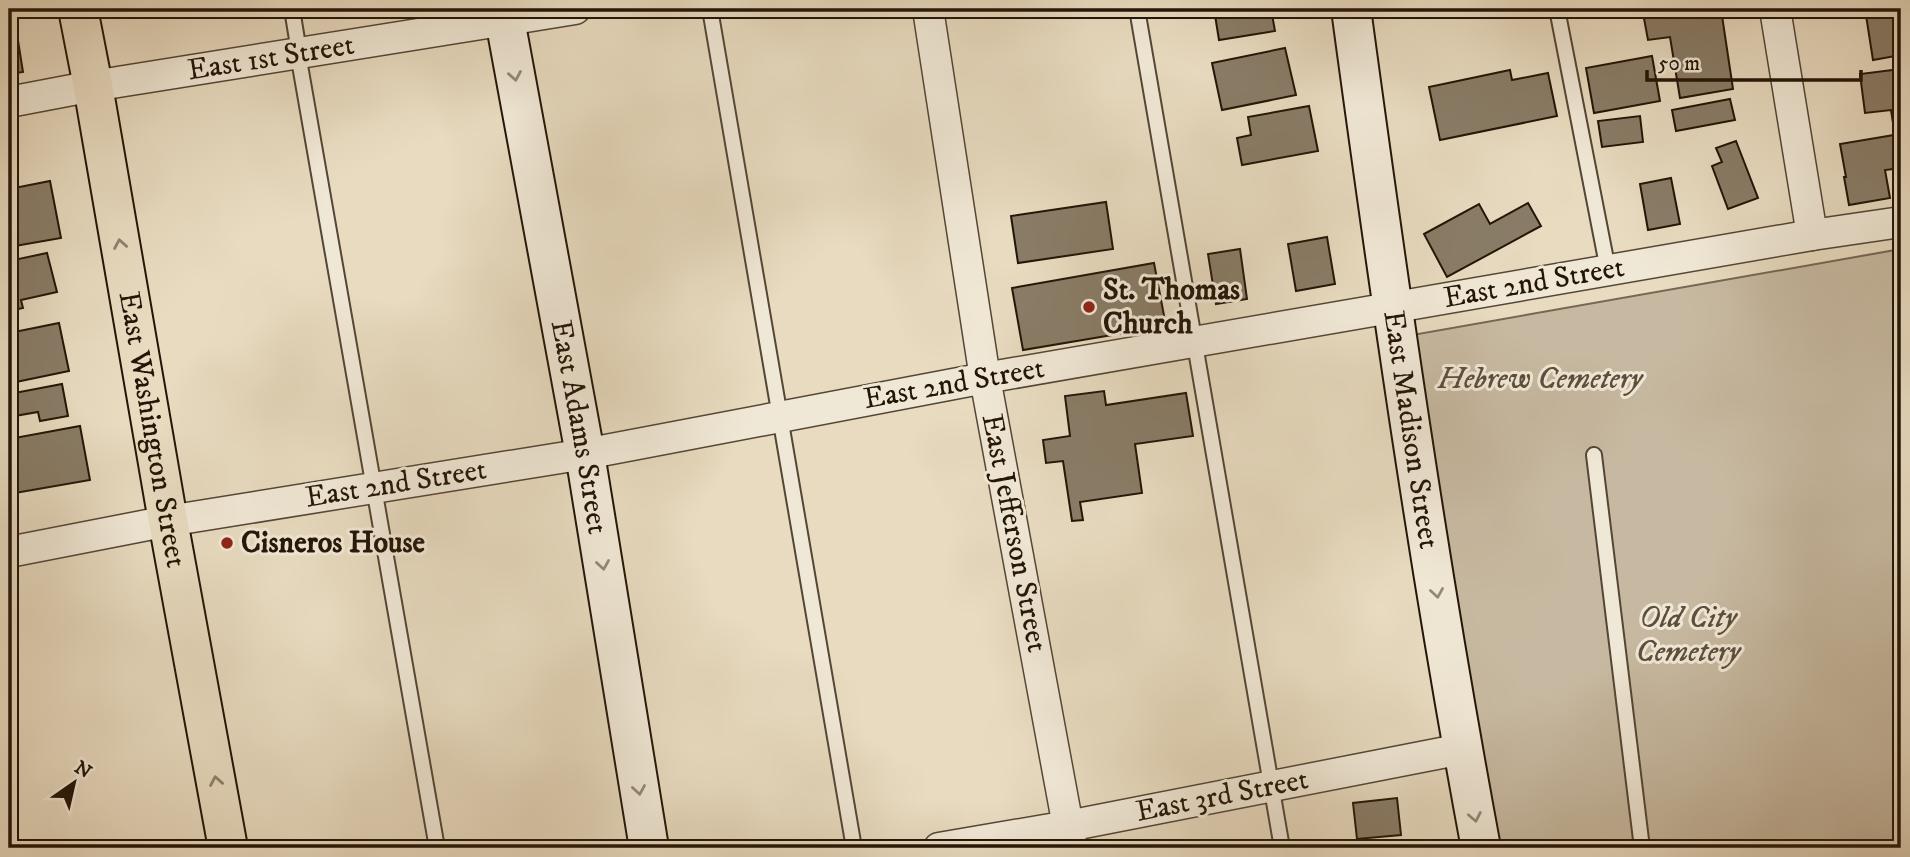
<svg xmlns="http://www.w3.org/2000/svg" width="1910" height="857" viewBox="0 0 1910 857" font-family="'IM FELL DW Pica',serif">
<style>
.green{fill:#c7b9a1;stroke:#756754;stroke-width:2}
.building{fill:#897c67;stroke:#231507;stroke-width:2}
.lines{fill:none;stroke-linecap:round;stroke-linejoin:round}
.lane-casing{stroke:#544635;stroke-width:18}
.street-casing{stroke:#544635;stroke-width:33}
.secondary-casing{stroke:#231507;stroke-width:42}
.primary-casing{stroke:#231507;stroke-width:42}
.lane{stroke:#f0e8d6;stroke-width:14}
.street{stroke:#f0e8d6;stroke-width:30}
.secondary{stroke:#f0e8d6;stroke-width:38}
.primary{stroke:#e8dbc0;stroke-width:38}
.oneway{stroke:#948979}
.oneway2{stroke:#8f826d}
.poi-dot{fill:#8f2418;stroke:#f0e8d6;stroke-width:2.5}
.labels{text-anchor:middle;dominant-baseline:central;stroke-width:6;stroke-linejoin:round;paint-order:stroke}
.street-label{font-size:30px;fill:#231507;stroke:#f0e8d6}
.poi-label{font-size:30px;font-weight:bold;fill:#231507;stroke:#f0e8d6;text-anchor:start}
.park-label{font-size:30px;font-style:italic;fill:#5c4e3d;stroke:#f0e8d6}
</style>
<rect width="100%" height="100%" fill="#e8dbc0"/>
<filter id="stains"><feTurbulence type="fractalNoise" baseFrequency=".00286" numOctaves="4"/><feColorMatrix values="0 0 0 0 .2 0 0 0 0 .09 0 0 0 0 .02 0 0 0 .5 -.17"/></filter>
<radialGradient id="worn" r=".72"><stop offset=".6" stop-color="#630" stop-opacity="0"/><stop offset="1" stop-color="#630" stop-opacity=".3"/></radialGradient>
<polygon class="green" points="1901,249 1901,848 1489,848 1401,337"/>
<g class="building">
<polygon points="9,9 13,9 23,72 9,74"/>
<polygon points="1214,9 1271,9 1275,31 1219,40"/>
<polygon points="1669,9 1721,9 1733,89 1680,98 1670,37 1648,40 1643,13"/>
<polygon points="1865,9 1901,9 1901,55 1873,60"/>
<polygon points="1285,48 1296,95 1222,110 1212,63"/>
<polygon points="1652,56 1660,101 1594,113 1586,68"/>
<polygon points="1901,69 1901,122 1893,123 1891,110 1865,113 1860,74"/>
<polygon points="1510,70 1512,80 1548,73 1557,116 1440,140 1429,87"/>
<polygon points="1730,99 1735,120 1676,131 1672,110"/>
<polygon points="1309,106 1318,151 1242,165 1237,138 1251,135 1248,117"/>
<polygon points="1640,116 1643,142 1602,147 1598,121"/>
<polygon points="1900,134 1901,168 1885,170 1890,198 1849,205 1844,177 1846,177 1840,144"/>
<polygon points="1736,141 1758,198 1728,209 1712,166 1722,162 1716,148"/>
<polygon points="1671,178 1680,224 1648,230 1640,184"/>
<polygon points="50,181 61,238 9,247 9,189"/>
<polygon points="1106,202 1113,249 1018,263 1011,216"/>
<polygon points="1528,203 1541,226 1447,277 1424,234 1479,204 1490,224"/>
<polygon points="1327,237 1335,284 1296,291 1288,244"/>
<polygon points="1240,249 1247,299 1216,304 1208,254"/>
<polygon points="47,253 57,292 21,300 23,308 9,311 9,261"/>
<polygon points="1154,263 1166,326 1023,350 1012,288"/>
<polygon points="59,323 69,371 11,383 9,375 9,333"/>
<polygon points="62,384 68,416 40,421 38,412 9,417 9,394"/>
<polygon points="1104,391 1106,405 1186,393 1193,436 1135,444 1142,493 1080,502 1083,520 1072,521 1063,461 1046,463 1043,440 1070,436 1065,396"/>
<polygon points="80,426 90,480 9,494 9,439"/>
<polygon points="1397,798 1401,835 1357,839 1353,803"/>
</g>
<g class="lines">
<defs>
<g id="lane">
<polyline points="292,9 299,52 298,54 437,848"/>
<polyline points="710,9 854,848"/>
<polyline points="1137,9 1282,848"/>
<polyline points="1557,9 1608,270"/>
<polyline points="1594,455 1642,848"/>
<polyline points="9,839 10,848"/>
</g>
<g id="street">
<polyline points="928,9 985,378 1072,848"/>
<polyline points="1775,9 1812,235"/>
<polyline points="9,102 93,86 575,9"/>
<polyline points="9,552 168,521 585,454 985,378 1812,235 1901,222"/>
<polyline points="939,848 1068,826 1462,749"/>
</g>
<g id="secondary">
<path id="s1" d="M503,9L585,454L649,848"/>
<path id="s2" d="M1351,9C1389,289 1429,570 1481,848"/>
</g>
<g id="primary">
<path id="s3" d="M78,9L93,86L168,521L228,848"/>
</g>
</defs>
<use href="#lane" class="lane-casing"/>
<use href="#street" class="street-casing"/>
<use href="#secondary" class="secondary-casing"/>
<use href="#primary" class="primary-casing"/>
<use href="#lane" class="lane"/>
<use href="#street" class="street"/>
<use href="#secondary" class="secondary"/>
<use href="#primary" class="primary"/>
</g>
<defs><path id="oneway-chevron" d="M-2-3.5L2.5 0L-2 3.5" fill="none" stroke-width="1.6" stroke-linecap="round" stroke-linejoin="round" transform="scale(1.75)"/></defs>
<g class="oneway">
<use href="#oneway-chevron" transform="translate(515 76) rotate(80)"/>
<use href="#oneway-chevron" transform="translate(603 565) rotate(81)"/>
<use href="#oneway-chevron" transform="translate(1437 593) rotate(81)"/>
<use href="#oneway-chevron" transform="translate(639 790) rotate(81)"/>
<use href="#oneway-chevron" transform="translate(1475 817) rotate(79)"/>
</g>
<g class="oneway2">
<use href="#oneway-chevron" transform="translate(120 244) rotate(-100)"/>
<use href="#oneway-chevron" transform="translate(216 781) rotate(-100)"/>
</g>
<g class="poi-dot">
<circle cx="1089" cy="307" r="7"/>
<circle cx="227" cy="543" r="7"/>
</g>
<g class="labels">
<g class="street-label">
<text transform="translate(271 58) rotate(-9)">East 1st Street</text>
<text transform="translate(1534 283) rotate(-10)">East 2nd Street</text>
<text transform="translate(954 384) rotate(-10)">East 2nd Street</text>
<text stroke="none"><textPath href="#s1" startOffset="425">East Adams Street</textPath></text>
<text stroke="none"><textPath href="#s3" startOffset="427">East Washington Street</textPath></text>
<text stroke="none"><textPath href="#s2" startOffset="425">East Madison Street</textPath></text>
<text transform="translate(396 484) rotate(-9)">East 2nd Street</text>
<text transform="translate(1014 533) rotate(79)">East Jefferson Street</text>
<text transform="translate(1222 796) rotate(-11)">East 3rd Street</text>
</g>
<g class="poi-label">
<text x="1103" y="290">St. Thomas<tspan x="1103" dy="34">Church</tspan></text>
<text x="241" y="543">Cisneros House</text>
</g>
<g class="park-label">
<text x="1540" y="379">Hebrew Cemetery</text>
<text x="1688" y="618">Old City<tspan x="1688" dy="34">Cemetery</tspan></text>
</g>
</g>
<rect width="1910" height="857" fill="none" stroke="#e8dbc0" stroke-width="35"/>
<rect x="10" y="10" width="1889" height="836" fill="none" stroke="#231507" stroke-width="3.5"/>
<rect x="18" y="18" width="1875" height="822" fill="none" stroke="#231507" stroke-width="2"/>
<g transform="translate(74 783) rotate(34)" stroke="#f0e8d6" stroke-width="5" paint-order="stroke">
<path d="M0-5L12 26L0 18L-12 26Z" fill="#231507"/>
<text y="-10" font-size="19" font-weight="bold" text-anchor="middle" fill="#231507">N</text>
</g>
<path d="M1647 70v10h214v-10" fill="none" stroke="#231507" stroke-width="3.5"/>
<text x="1658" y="70" font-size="21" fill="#231507" stroke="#f0e8d6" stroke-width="5" paint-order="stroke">50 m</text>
<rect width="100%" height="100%" filter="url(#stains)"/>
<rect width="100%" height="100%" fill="url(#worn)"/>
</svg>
